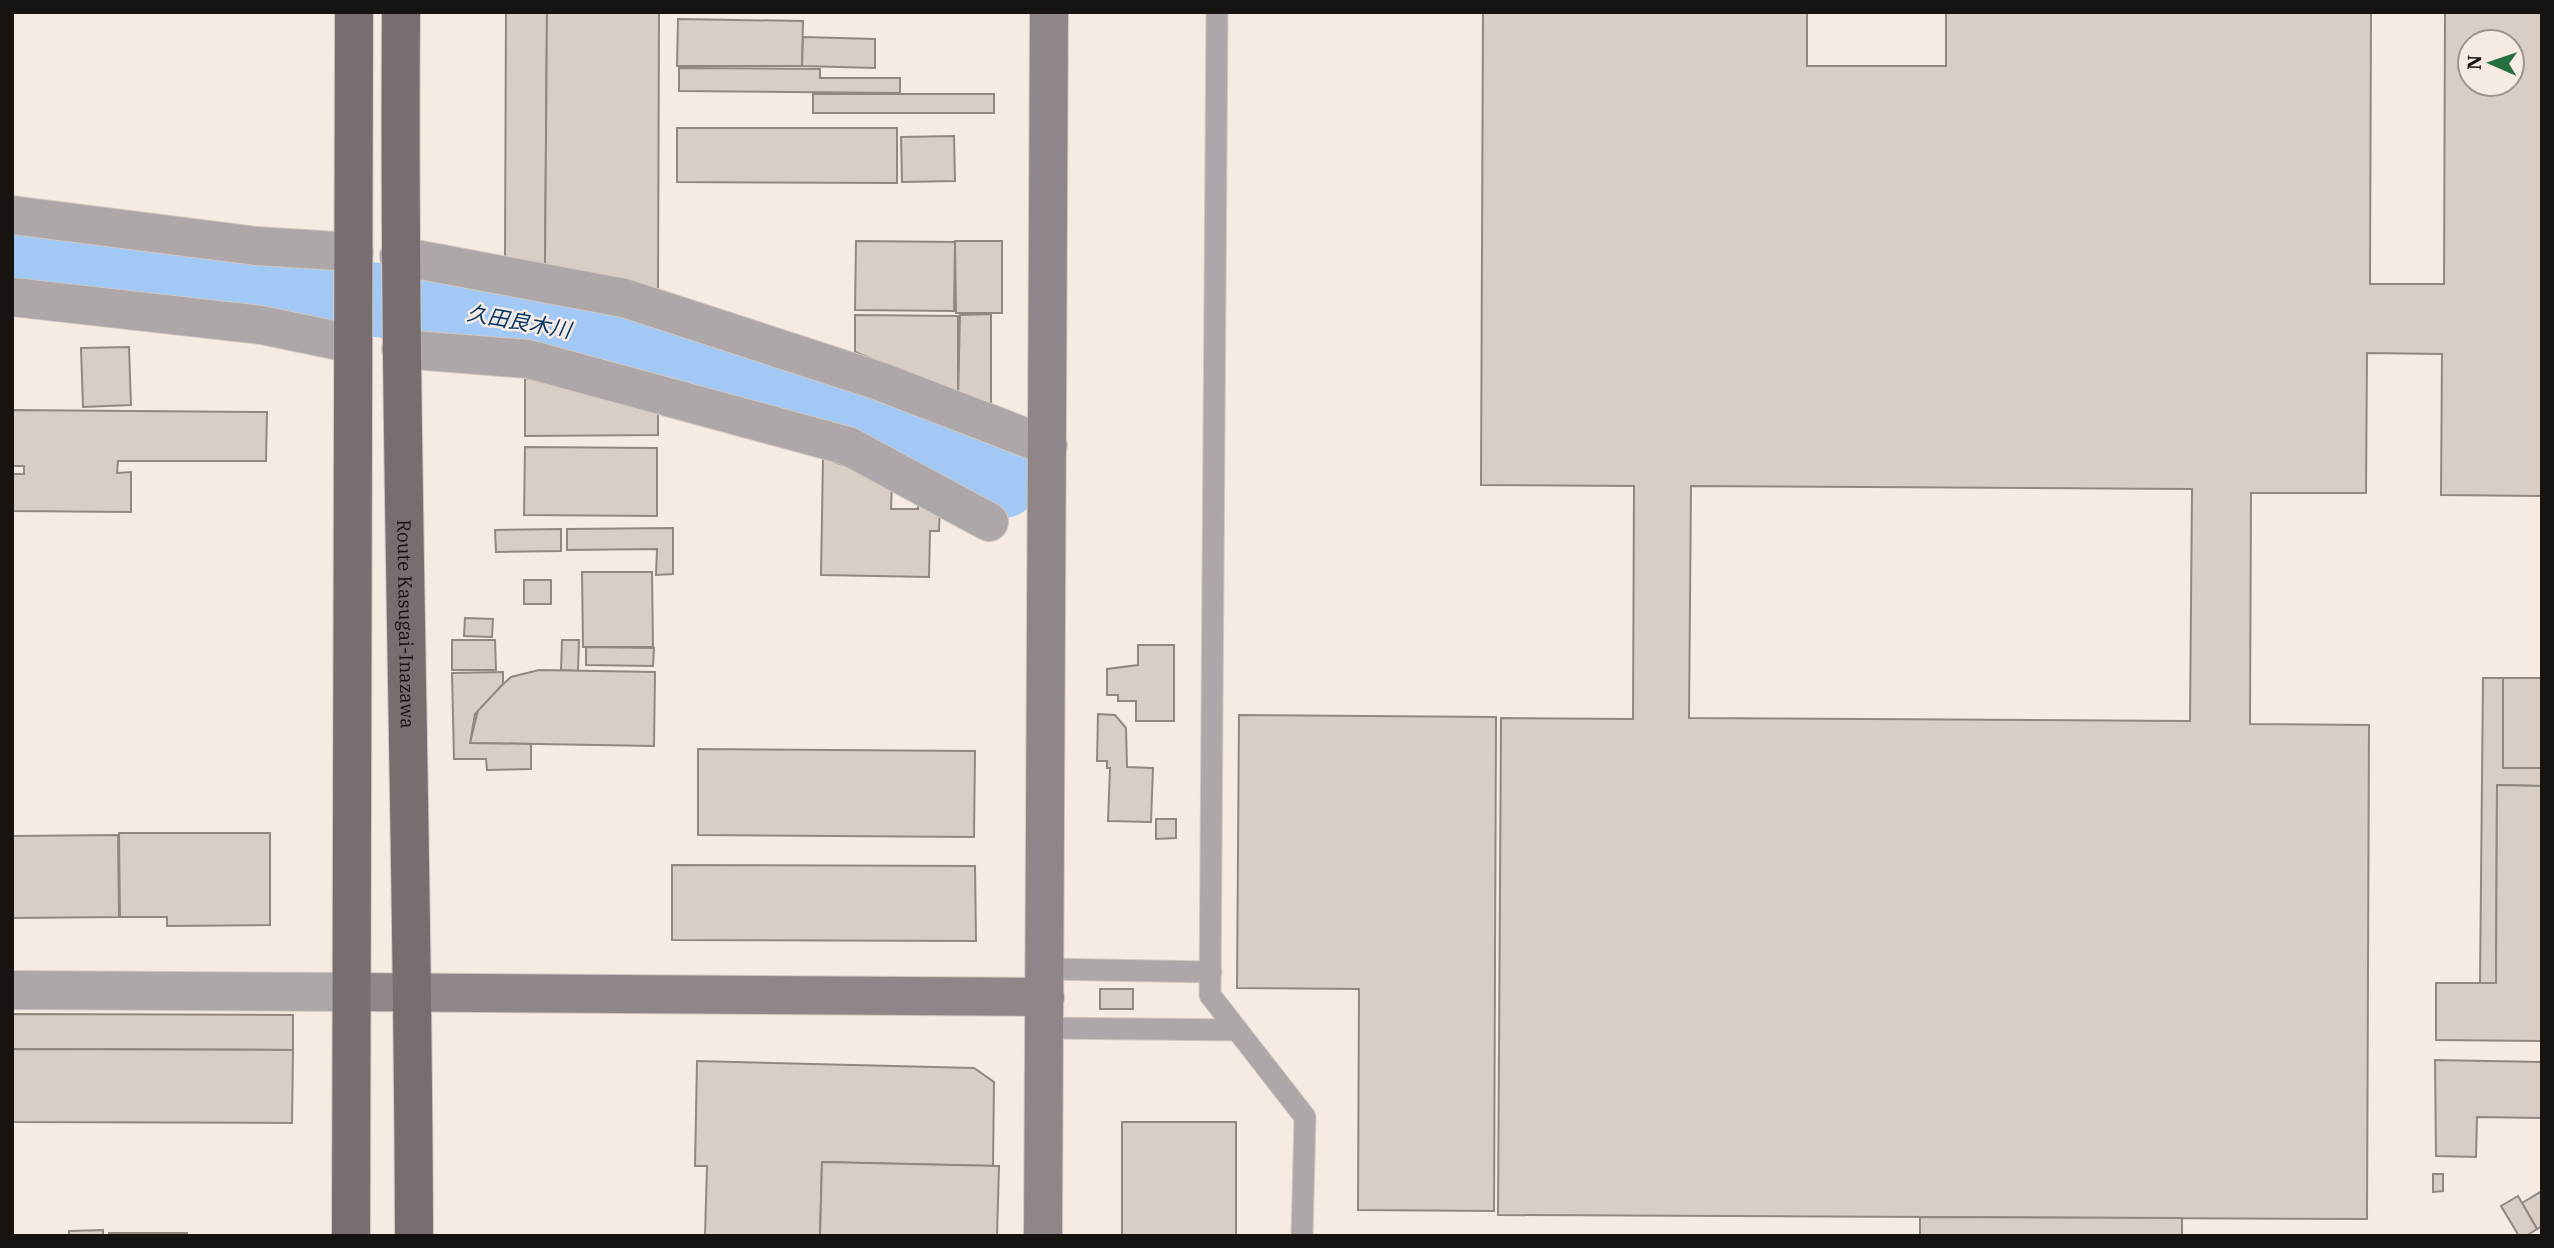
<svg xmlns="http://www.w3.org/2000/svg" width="2554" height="1248" viewBox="0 0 2554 1248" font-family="'IBM Plex Serif','Noto Sans JP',serif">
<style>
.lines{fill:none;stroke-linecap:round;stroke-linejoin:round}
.river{stroke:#a2c8f5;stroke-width:74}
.building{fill:#d8cec6;stroke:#918881;stroke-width:2;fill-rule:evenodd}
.lane-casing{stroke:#d1c8c1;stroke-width:23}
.street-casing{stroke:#d1c8c1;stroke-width:40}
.secondary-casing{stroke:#d1c8c1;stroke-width:40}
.primary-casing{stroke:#d1c8c1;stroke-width:40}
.lane{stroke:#ada7a9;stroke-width:21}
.street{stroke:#ada7a9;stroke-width:38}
.secondary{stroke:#8e8688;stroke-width:38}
.primary{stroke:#786e70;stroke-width:38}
.labels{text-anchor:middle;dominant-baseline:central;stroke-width:5;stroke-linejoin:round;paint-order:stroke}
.street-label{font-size:19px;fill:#171310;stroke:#f5ebe3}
.water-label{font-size:21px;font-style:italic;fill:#043668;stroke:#f5ebe3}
</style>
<rect width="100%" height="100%" fill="#f5ebe3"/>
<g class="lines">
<polyline class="river" points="12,253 455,310 645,342 773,381 1003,481"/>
</g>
<g class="building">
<polygon points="506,12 547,12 545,266 505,259"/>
<polygon points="547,12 659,12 658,292 545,266"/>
<path d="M1483,12H1807V66H1946V12H2371L2370,284H2444L2445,12H2542V496L2441,495L2442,354L2367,353L2366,493H2251L2250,724L2369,725L2367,1219L1498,1215L1501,718L1633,719L1634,486L1481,485ZM2470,42H2512V84H2470ZM1691,486L2192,489L2190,721L1689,718Z"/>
<polygon points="678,19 803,21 802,66 677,66"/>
<polygon points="803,37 875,39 875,68 802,66"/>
<polygon points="679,68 820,69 820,78 900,78 900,93 679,91"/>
<rect x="813" y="94" width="181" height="19"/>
<polygon points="677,128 897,128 897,183 677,182"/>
<polygon points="954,136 955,181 902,182 901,137"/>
<polygon points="856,241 955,242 954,311 855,310"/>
<polygon points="955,241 1002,241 1002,313 956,313"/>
<polygon points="991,314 991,410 958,398 960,315"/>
<polygon points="855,315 958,316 958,394 855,352"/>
<polygon points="129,347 131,405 83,407 81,348"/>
<polygon points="525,378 658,404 658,435 525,436"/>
<polygon points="12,410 267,412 266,461 118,461 117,473 131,472 131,512 12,511 12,474 24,474 24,466 12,466"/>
<polygon points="525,447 657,448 657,516 524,515"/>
<polygon points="823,458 892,482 891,509 918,509 918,498 940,499 939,531 930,531 929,577 821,575"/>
<polygon points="673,528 673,574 656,575 657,549 567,550 567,529"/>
<polygon points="561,529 561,551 496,552 495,530"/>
<polygon points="582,572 652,572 653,647 583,647"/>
<rect x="524" y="580" width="27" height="24"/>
<polygon points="465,618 493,619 492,637 464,636"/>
<polygon points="452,640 495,640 496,670 452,670"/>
<polygon points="562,640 579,640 578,671 561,670"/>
<polygon points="1138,645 1174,645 1174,721 1136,721 1136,701 1118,701 1118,695 1107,695 1107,669 1138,665"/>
<polygon points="586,647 654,648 653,666 586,665"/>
<polygon points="539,670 655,672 654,746 470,743 479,706 511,677"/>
<polygon points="503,672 503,684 475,714 470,743 531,744 531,769 487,770 486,759 454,759 452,673"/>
<polygon points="2483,678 2503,678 2503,768 2542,768 2542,786 2497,785 2496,983 2480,983"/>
<rect x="2503" y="678" width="39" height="90"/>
<polygon points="1098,714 1115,715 1126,728 1127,767 1153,768 1151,822 1108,821 1110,768 1107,768 1107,761 1097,761"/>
<polygon points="1239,715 1496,717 1494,1211 1358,1210 1359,989 1237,988"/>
<polygon points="698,749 975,751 974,837 698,835"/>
<polygon points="2497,785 2542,786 2542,1041 2436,1040 2436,983 2496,983"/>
<polygon points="1156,819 1176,819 1176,838 1156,839"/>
<polygon points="119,833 270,833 270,925 167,926 167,917 120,917"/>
<polygon points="118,835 119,917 12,918 12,836"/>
<polygon points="672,865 975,866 976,941 672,940"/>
<rect x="1100" y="989" width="33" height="20"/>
<polygon points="12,1014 293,1015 293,1050 12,1049"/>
<polygon points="12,1049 293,1050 292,1123 12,1122"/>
<polygon points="2435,1060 2542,1062 2542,1118 2477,1117 2476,1157 2436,1156"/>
<polygon points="697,1061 974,1068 994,1082 993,1166 822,1162 820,1236 705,1236 707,1166 695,1166"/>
<rect x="1122" y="1122" width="114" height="114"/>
<polygon points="822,1162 999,1166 997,1236 820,1236"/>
<polygon points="2433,1174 2443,1174 2443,1191 2433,1192"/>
<polygon points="2542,1191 2542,1226 2537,1229 2522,1203"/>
<polygon points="2518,1196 2537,1229 2526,1236 2519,1236 2501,1206"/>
<polygon points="1920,1217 2182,1218 2182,1236 1920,1236"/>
<polygon points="103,1230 103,1236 69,1236 69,1231"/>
<rect x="109" y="1233" width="78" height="3"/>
</g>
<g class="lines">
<defs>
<g id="lane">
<polyline points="1217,12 1210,995 1305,1117 1302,1236"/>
<polyline points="1045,969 1211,972"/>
<polyline points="1044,1028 1237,1030"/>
</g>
<g id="street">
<polyline points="12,215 257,246 354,252"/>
<polyline points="399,256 624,298 879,381 1048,446"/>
<polyline points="12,297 261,325 353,344"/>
<polyline points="401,349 528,359 848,446 989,522"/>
<polyline points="12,990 352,992"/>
</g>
<g id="secondary">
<polyline points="352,992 1045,997"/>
<polyline points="1043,1236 1049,12"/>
</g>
<g id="primary">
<path id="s1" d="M401,12C398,420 413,828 414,1236"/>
<polyline points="351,1236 354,12"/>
</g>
</defs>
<use href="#lane" class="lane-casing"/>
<use href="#street" class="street-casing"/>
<use href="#secondary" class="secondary-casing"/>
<use href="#primary" class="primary-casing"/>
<use href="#lane" class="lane"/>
<use href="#street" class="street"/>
<use href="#secondary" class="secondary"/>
<use href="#primary" class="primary"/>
</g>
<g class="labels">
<g class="street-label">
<text stroke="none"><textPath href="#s1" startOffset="612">Route Kasugai-Inazawa</textPath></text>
</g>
<g class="water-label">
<text transform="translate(519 321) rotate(10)">久田良木川</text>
</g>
</g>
<rect width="2554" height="1248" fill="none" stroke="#171310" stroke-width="28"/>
<g transform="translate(2491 63) rotate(272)"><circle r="33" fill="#f5ebe3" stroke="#9c958f" stroke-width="2"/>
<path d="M0-5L12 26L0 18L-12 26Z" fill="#26703e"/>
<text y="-10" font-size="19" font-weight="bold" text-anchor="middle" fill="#171310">N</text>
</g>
</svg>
